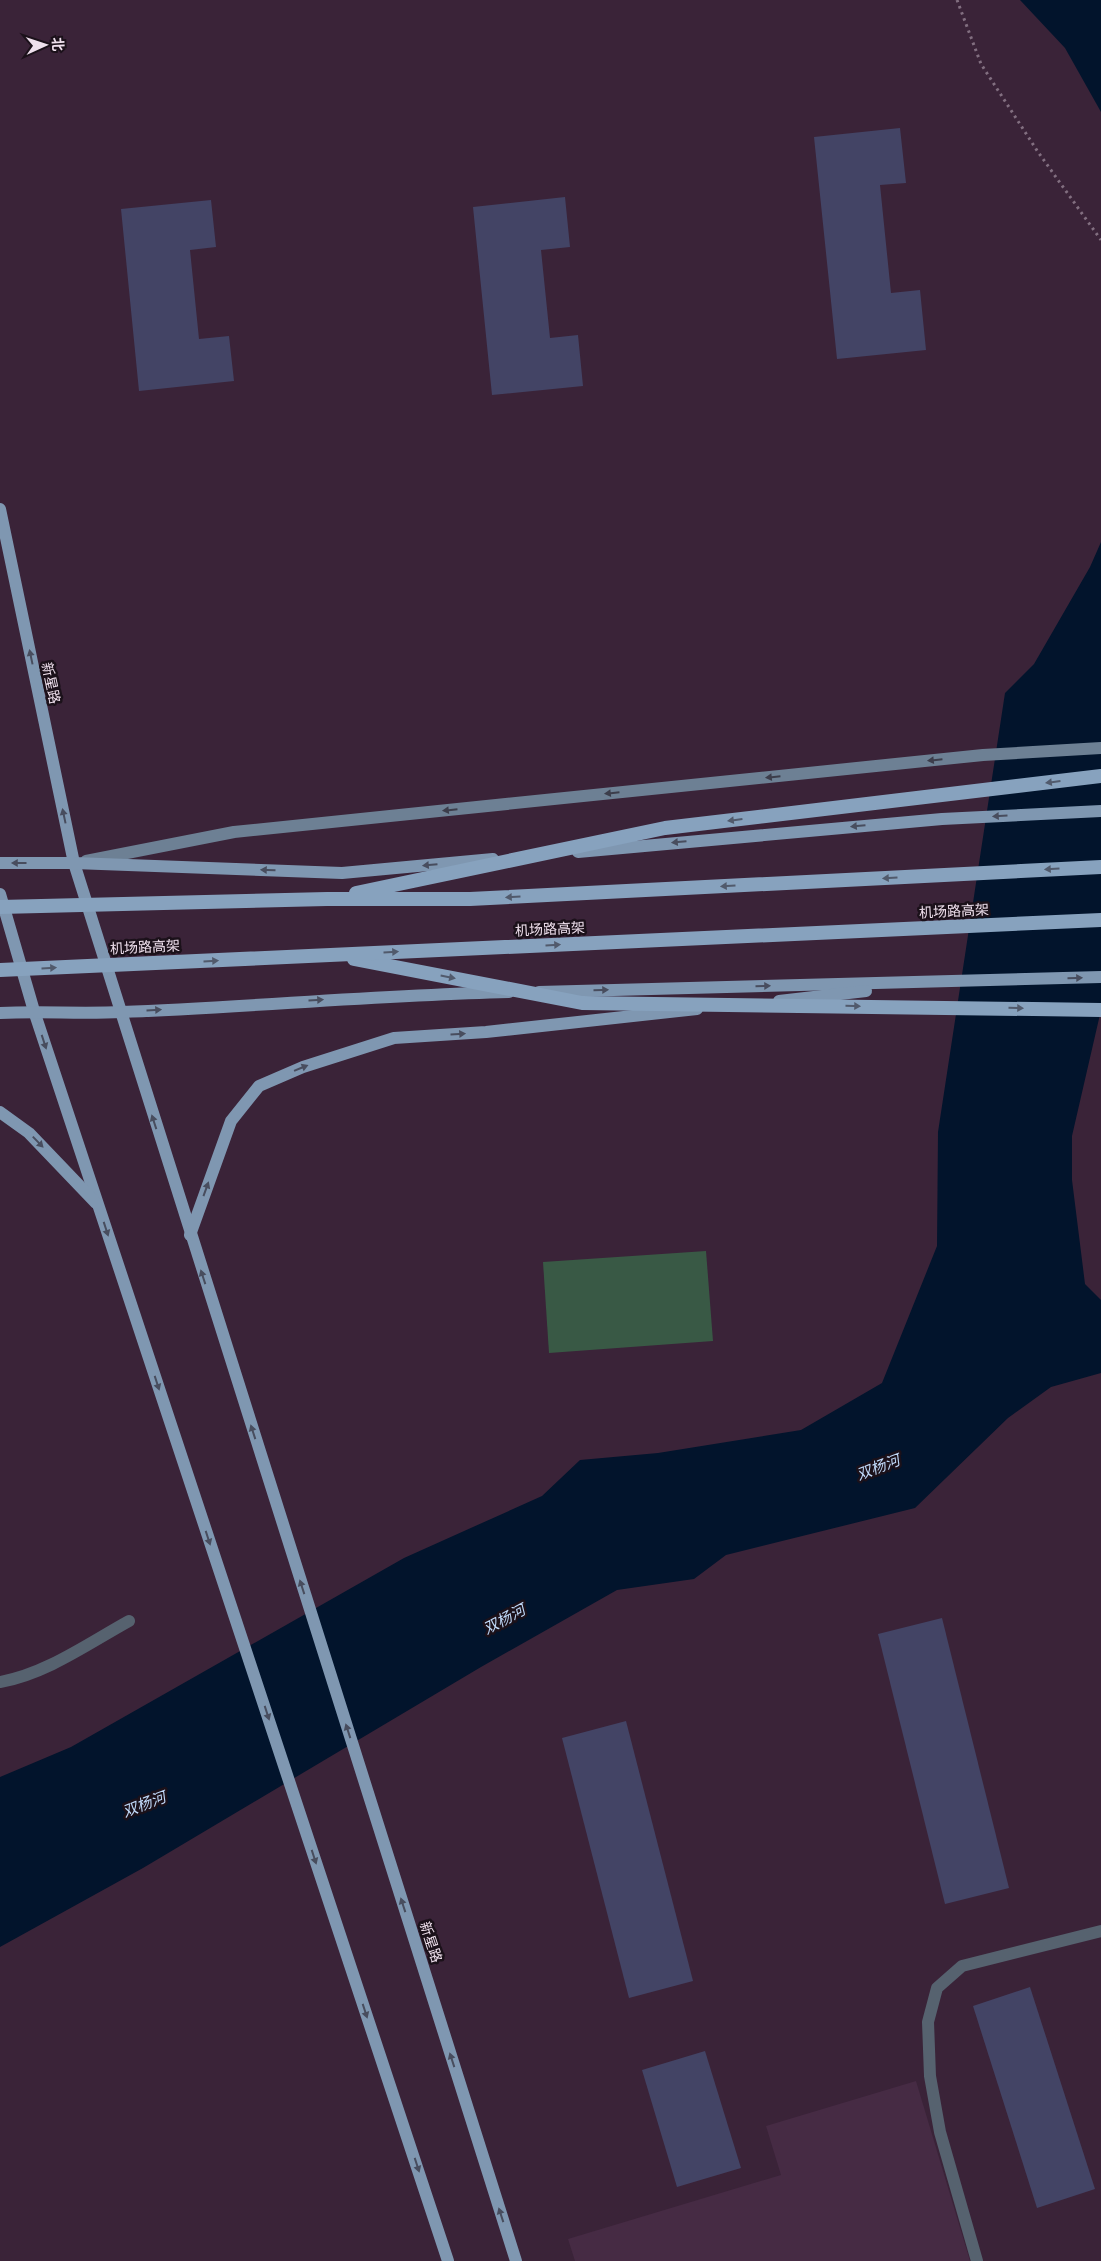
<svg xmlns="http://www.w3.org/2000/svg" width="1101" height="2261" viewBox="0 0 1101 2261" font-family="Merriweather,'Noto Sans SC',serif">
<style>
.built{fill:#462b44}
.green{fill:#395945}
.water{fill:#02142c}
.building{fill:#434465}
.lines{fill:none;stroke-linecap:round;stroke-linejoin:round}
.path{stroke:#826f80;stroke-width:3;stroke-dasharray:2.5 4;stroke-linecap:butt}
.service{stroke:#56626f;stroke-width:12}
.secondary{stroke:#6d8094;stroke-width:12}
.primary{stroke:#7f97b1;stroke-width:12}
.trunk{stroke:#87a2be;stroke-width:14}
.oneway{fill:#484d5e}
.oneway2{fill:#3c3d4b}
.oneway3{fill:#515a6c}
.labels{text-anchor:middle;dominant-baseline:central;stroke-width:5;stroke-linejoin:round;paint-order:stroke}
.street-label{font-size:14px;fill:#efe0ed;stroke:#1b111a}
.water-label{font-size:15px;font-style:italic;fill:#c0d9f9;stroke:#1b111a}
</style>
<rect width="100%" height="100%" fill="#3a2338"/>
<polygon class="built" points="916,2081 970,2261 575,2261 568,2239 781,2175 766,2126"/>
<polygon class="green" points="706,1251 713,1341 549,1353 543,1262"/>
<g class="water">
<polygon points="1020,0 1101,0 1101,112 1065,48"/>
<polygon points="1101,542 1101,1010 1072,1136 1072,1180 1085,1284 1101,1300 1101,1373 1051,1387 1008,1418 915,1508 726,1555 694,1579 617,1590 481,1667 143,1868 0,1947 0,1777 71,1747 404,1558 542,1496 580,1460 658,1453 801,1430 882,1383 937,1246 938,1132 1005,693 1034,664 1090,567"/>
</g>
<g class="building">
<polygon points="900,128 906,183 880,185 891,293 920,290 926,350 837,359 814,137"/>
<polygon points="565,197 570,247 541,250 550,338 578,335 583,386 492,395 473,207"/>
<polygon points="211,200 216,247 190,250 199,339 229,336 234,381 139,391 121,209"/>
<polygon points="942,1618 1009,1888 945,1904 878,1634"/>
<polygon points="626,1721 693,1981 629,1998 562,1738"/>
<polygon points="1030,1987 1095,2189 1037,2208 973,2006"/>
<polygon points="705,2051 741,2168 677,2187 642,2070"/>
</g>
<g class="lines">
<polyline class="path" points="957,0 981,64 1038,152 1101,240"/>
<g class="service">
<path d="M0,1682C46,1674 89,1643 129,1621"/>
<polyline points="977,2261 940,2132 930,2076 928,2022 937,1988 962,1966 1101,1931"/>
</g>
<polyline class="secondary" points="86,861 234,832 983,755 1101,748"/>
<g class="primary">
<polyline points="0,509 74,863 516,2261"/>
<polyline points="578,852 942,819 1101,811"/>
<polyline points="0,863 74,863 342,873 493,859"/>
<polyline points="0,894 34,1011 448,2261"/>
<polyline points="539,992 1101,977"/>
<polyline points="779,1001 866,991"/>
<path d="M0,1013C41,1011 81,1014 122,1012C251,1007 380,995 509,992"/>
<polyline points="0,1112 29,1133 96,1203"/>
<polyline points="190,1235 231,1121 259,1086 303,1067 394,1038 486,1032 697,1009"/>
</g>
<g class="trunk">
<polyline points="356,893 665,828 1101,776"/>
<polyline points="0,907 327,899 470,899 1101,867"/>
<polyline points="354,959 582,1003 1101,1010"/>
<polyline points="0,970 1101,920"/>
</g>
</g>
<defs><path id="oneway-solid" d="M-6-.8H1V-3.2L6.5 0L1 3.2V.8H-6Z" transform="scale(1.25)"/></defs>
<g class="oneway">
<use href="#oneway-solid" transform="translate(31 657) rotate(-102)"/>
<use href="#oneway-solid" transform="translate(64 816) rotate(-102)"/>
<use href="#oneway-solid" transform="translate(1000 816) rotate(177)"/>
<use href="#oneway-solid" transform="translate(858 826) rotate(175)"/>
<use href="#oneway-solid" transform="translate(679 842) rotate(175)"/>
<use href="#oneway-solid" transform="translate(19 863) rotate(-180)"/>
<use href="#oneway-solid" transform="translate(430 865) rotate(175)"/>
<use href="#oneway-solid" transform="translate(268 870) rotate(-178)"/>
<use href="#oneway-solid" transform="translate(1075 978) rotate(-2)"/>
<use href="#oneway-solid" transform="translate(763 986) rotate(-1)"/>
<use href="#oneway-solid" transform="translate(601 990) rotate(-1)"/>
<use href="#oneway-solid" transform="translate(316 1000) rotate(-3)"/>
<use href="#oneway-solid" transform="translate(154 1010) rotate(-3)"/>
<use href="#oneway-solid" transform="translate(458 1034) rotate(-4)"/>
<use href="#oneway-solid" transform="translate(44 1042) rotate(72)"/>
<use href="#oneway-solid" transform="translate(301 1068) rotate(-22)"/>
<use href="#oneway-solid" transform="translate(154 1122) rotate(-108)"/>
<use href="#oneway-solid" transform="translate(38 1142) rotate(46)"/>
<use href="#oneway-solid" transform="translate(206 1189) rotate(-70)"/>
<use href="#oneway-solid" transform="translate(106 1229) rotate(72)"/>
<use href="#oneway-solid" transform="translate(203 1277) rotate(-108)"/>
<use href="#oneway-solid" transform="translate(157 1383) rotate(72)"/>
<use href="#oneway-solid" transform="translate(253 1432) rotate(-108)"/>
<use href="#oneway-solid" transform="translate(208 1538) rotate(72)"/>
<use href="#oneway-solid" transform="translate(302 1587) rotate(-108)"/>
<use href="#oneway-solid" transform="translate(267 1713) rotate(72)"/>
<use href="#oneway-solid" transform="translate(348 1731) rotate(-108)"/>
<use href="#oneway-solid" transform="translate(314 1857) rotate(72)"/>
<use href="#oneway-solid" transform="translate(403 1905) rotate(-108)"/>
<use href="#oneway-solid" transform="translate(365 2011) rotate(72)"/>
<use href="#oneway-solid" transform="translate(452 2060) rotate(-108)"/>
<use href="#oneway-solid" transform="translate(417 2165) rotate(72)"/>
<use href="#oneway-solid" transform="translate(501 2215) rotate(-108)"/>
</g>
<g class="oneway2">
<use href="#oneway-solid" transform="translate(935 760) rotate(174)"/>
<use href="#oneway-solid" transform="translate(773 777) rotate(174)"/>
<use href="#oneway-solid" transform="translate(612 793) rotate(174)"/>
<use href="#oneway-solid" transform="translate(450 810) rotate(174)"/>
</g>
<g class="oneway3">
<use href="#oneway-solid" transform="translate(1053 782) rotate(173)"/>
<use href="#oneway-solid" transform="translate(735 820) rotate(173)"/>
<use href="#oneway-solid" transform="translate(1052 869) rotate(177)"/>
<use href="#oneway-solid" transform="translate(890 878) rotate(177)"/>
<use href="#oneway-solid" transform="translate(728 886) rotate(177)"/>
<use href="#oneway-solid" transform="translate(513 897) rotate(177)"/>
<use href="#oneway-solid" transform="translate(553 945) rotate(-3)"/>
<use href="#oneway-solid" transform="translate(391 952) rotate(-3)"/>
<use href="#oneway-solid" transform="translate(211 961) rotate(-3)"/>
<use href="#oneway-solid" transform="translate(49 968) rotate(-3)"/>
<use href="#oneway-solid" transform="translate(448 977) rotate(11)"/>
<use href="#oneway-solid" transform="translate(853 1006) rotate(1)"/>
<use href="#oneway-solid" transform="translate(1016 1008) rotate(1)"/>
</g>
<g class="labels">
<g class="street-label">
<text transform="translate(51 683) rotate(78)">新星路</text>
<text transform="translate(954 911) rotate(-3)">机场路高架</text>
<text transform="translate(550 929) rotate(-3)">机场路高架</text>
<text transform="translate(145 947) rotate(-3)">机场路高架</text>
<text transform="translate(431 1942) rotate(72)">新星路</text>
</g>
<g class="water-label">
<text transform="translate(878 1467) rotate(-21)">双杨河</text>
<text transform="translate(504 1619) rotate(-28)">双杨河</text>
<text transform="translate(144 1804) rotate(-21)">双杨河</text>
</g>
</g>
<g transform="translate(45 45) rotate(87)" stroke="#1b111a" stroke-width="4" paint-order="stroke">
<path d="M0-4L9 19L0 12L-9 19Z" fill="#efe0ed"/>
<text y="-8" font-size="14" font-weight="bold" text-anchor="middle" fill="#efe0ed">北</text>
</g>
</svg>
